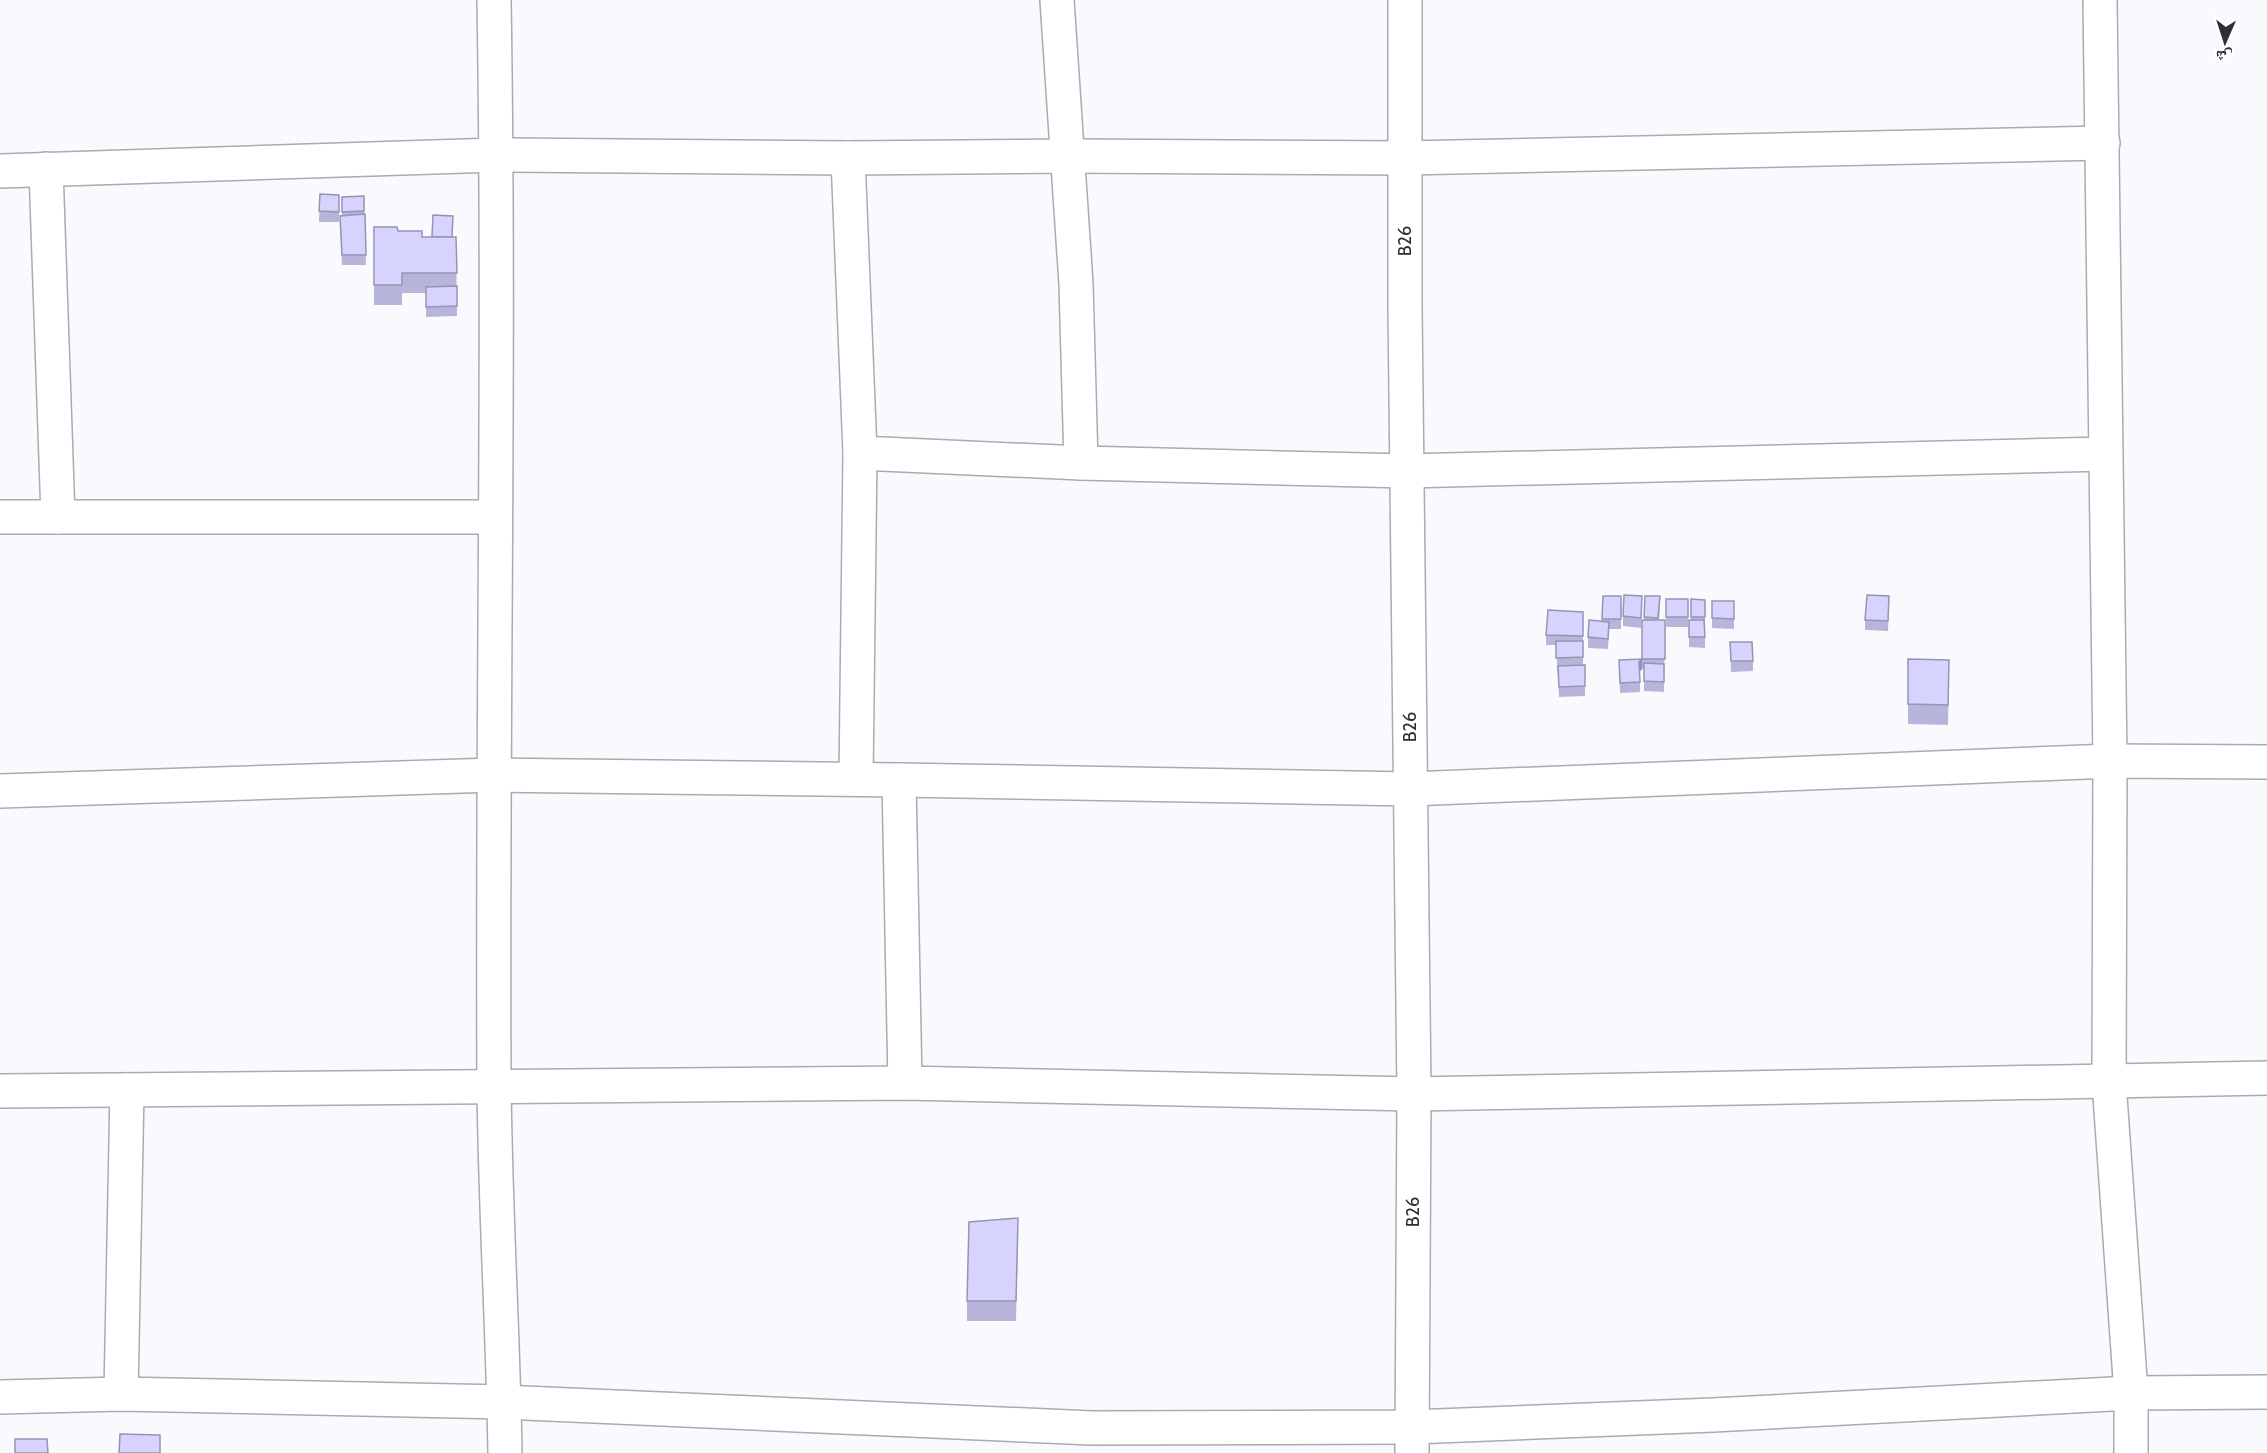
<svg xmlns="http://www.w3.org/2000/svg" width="2267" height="1453" viewBox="0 0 2267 1453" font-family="Cabin,'Noto Naskh Arabic',sans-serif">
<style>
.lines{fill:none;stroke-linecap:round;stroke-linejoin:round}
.street-casing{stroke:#abaab4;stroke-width:36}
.highway-casing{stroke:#abaab4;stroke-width:36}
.street{stroke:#fff;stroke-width:33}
.highway{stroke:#fff;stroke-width:33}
.wall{fill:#b8b5da}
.shaded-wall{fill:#9694b2}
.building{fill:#d6d3fe;stroke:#9694b2;stroke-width:1.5}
.labels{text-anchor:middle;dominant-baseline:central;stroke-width:5;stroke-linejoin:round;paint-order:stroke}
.street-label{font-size:18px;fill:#2f2e32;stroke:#fff}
</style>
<rect width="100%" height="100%" fill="#fafafe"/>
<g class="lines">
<defs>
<g id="street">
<path d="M494,0C500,360 492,721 494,1081C495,1205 503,1329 505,1453"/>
<polyline points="1057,0 1076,284 1081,463"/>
<polyline points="2100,0 2110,761 2109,1082 2131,1393 2131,1453"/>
<polyline points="848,158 860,453 856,779"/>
<polyline points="46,169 58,517"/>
<polyline points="0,171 496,155 848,158 1068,156 1406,158 2103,143"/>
<polyline points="860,453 1081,463 1407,471 2105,454"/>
<polyline points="0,517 495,517"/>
<polyline points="899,780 905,1083"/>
<polyline points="0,791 493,775 899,780 1410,789 2110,761 2267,762"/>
<polyline points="0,1091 905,1083 1414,1094 2267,1078"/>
<polyline points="121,1394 127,1090"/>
<polyline points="0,1397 121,1394 504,1402 1092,1428 1412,1427 1713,1415 2131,1393 2267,1392"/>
</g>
<polyline id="highway" points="1405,0 1405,308 1414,1094 1412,1453"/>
</defs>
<use href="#street" class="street-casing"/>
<use href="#highway" class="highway-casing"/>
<use href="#street" class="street"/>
<use href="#highway" class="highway"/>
</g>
<g class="wall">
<polygon points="320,194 339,195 339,222 319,222"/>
<polygon points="364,196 366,265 342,265 340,226 342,215 342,197"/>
<polygon points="374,227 398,231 422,237 456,237 457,316 426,317 426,293 402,293 402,305 374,305"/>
<polygon points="1603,596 1621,596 1621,629 1609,629 1608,649 1588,648 1588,637 1602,621"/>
<polygon points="1645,596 1660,606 1659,620 1665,620 1664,692 1644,691 1644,669 1642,669 1642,620 1644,620"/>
<rect x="1666" y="599" width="22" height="28"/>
<polygon points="1691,599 1705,600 1705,648 1689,647 1689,620 1691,620"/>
<polygon points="1712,601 1734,601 1734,629 1712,628"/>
<polygon points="1642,606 1641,628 1623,626 1623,616"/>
<polygon points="1889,606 1888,631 1865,630 1865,620"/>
<polygon points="1583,612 1583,665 1585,665 1585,696 1559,697 1556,645 1546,645 1546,635"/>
<polygon points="1730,642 1753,661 1753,671 1731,672"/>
<polygon points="1908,659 1949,680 1948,725 1908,724"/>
<polygon points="1619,660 1642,669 1640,672 1640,692 1620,693"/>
<polygon points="1018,1238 1016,1321 967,1321 967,1301"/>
</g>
<polygon class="shaded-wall" points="1642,659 1642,669 1639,672 1639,662"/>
<g class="building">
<polygon points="320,194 339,195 339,212 319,211"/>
<polygon points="364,196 364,211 342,212 342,197"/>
<polygon points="365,214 366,255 342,255 340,216"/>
<polygon points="433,215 453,216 452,237 432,237"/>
<polygon points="374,227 397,227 398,231 422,231 422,237 456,237 457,273 402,273 402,285 374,285"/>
<polygon points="457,286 457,306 426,307 426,287"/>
<polygon points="1624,595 1642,596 1641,618 1623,616"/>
<polygon points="1867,595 1889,596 1888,621 1865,620"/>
<polygon points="1603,596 1621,596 1621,619 1602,619"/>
<polygon points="1645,596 1660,596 1658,618 1644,617"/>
<rect x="1666" y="599" width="22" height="18"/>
<polygon points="1691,599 1705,600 1705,617 1691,617"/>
<polygon points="1712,601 1734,601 1734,619 1712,618"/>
<polygon points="1548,610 1583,612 1583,636 1546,635"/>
<polygon points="1589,620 1609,622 1608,639 1588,637"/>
<rect x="1642" y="620" width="23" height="39"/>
<polygon points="1689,620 1704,620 1705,637 1689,637"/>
<polygon points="1556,641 1583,641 1583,657 1556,658"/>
<polygon points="1730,642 1752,642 1753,661 1731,661"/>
<polygon points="1642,659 1639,662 1640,682 1620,683 1619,660"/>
<polygon points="1908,659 1949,660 1948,705 1908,704"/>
<polygon points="1644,663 1664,664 1664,682 1644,681"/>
<polygon points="1585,665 1585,686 1559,687 1558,666"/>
<polygon points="1018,1218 1016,1301 967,1301 969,1222"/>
<polygon points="120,1434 160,1435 160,1453 119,1453"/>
<polygon points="15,1439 47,1439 48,1453 15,1453"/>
</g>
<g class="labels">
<g class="street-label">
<text transform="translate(1405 241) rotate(-90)">B26</text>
<text transform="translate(1410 727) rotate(-90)">B26</text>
<text transform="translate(1413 1212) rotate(-90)">B26</text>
</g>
</g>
<g transform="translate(2225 42) rotate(183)" stroke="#ffffff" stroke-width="4.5" paint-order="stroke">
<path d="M0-4.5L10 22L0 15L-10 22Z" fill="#2f2e32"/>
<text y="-9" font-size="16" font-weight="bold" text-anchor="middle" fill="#2f2e32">ش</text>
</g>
</svg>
